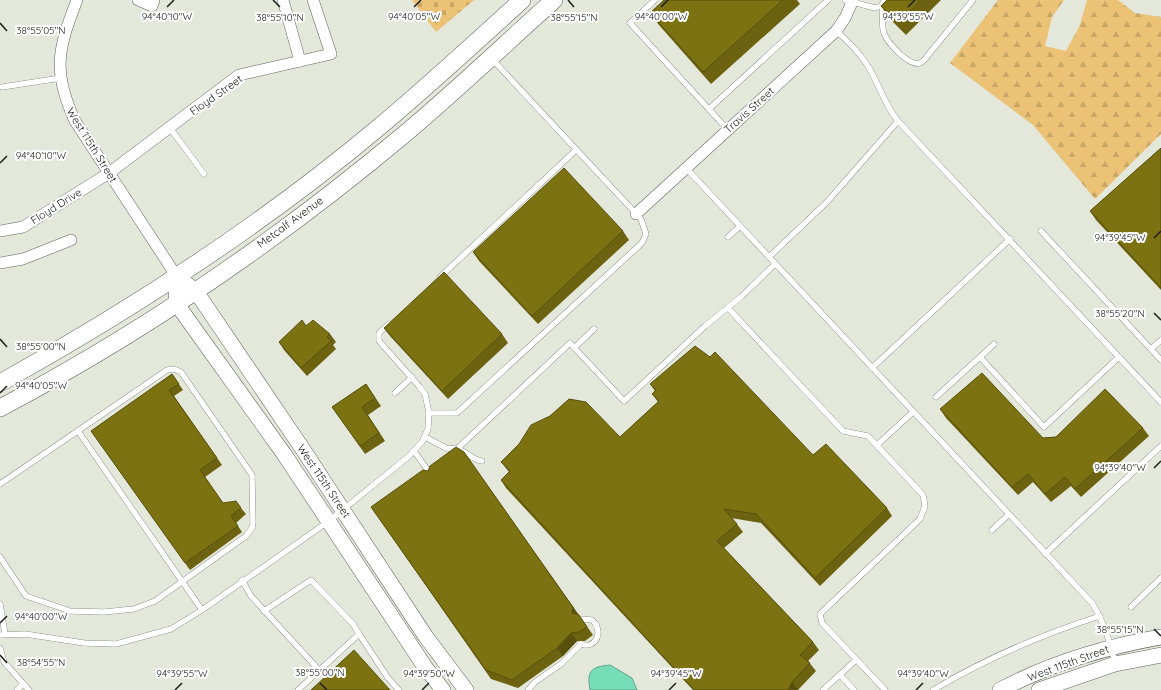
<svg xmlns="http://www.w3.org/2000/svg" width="1161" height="690" viewBox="0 0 1161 690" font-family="Quicksand,sans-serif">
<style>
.forest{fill:url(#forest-firs)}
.cemetery{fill:url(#cemetery-stones)}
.water{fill:#77ddb9;stroke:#5ca48a}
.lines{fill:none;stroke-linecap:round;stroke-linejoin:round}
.lane-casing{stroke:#606459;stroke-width:6}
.street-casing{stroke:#606459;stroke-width:12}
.secondary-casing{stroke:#606459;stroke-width:16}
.primary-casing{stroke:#606459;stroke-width:18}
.lane{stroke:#fff;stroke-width:5.5}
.street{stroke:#fff;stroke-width:11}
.secondary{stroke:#fff;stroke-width:15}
.primary{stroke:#fff;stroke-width:17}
.wall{fill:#6c620f}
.shaded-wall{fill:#58500d}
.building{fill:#7d7212;stroke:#58500d}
.ticks{fill:none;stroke:#1d1f1b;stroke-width:1.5}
.labels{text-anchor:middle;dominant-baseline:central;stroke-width:4;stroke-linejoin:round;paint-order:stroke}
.street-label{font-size:11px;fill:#1d1f1b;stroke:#fff}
.ticks-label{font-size:10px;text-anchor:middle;fill:#1d1f1b;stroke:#fff;stroke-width:4;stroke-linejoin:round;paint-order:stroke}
</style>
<defs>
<pattern id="forest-firs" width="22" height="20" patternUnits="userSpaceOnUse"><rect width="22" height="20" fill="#ecc277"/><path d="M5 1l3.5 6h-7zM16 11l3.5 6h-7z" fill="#caa666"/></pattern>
<pattern id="cemetery-stones" width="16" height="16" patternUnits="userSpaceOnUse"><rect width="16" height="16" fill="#ecc277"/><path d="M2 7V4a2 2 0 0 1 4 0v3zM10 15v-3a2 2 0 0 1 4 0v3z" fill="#caa666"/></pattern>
</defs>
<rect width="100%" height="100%" fill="#e3e8db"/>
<polygon class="forest" points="998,0 1064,0 1052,17 1045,46 1066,51 1080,25 1087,0 1118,0 1135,13 1161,17 1161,134 1095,199 1033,125 950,63"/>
<polygon class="cemetery" points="412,0 474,0 436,32"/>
<path class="water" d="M610,665L632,678L637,690H590C587,671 590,667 610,665Z"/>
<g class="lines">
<defs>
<g id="lane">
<polyline points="655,0 630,23 728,130"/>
<polyline points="845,0 875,8 881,6 885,0"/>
<path d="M883,5C883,13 881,24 884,33C887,42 909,67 920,63C924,61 927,57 929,54L973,0"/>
<path d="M836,31C848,41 859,52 868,66C879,84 884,104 898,121L1161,402"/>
<polyline points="2,87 61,78"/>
<polyline points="709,109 828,0"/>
<polyline points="170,128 204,174"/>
<path d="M686,168L1092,603C1104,622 1110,641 1115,663"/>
<polyline points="1041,231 1161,360"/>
<polyline points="728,237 740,226"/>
<polyline points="769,257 827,202 898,121"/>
<polyline points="440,277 576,150"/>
<polyline points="728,308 843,431 868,436 923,495 925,506 920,519 820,614 822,623 885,690"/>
<polyline points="574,348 594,329"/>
<polyline points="1151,349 1161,340"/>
<polyline points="980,357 994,344"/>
<polyline points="872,368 1010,239"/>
<polyline points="395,393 412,377"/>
<polyline points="936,397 980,357 1044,427 1119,357"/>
<polyline points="429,413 457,413 642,243 646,234 641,219 492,59"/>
<polyline points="78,431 202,610"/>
<polyline points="425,437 446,448 457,449 570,343 624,401 705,326 742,296 775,264"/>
<polyline points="877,445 913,412"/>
<path d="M457,449C466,451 473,460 482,461"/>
<polyline points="414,451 432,476"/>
<polyline points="0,484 167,370 174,369 181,372 252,475 253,523 252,528 246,536 155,601 134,609 104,612 70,611 26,596 0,557"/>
<polyline points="992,530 1008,515"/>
<polyline points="1045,554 1161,446"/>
<polyline points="242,580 251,596 319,670"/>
<polyline points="0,604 5,634"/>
<polyline points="1131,607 1161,578"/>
<polyline points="264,611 311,580 353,624 359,634"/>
<polyline points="0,635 25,634 84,643 116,644 171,629 202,610 329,521 408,457 422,442 428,429 429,413 425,394 419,386 379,341 379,333 389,324"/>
<path d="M580,644C597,650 604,630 592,620L581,619"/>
<polyline points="0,648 4,662 29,690"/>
<polyline points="840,675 854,690"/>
<polyline points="17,690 23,684"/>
<polyline points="298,690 359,634 388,678 399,690"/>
<polyline points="528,690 535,682 561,664 581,644"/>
<polyline points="823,690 856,660"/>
<path d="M933,690C987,658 1040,635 1100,616"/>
</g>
<g id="street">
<path d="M77,0C58,49 52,71 75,121L177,277"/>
<polyline points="138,0 152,6 154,0"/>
<polyline points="283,0 300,61"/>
<polyline points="636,214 836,31 845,18 853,0"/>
<polyline points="0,231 23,227 109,173 239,75 331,54 313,0"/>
<polyline points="0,263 23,259 71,240"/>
</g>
<g id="secondary">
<polyline points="177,277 195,290 302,448 426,637 466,690"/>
<polyline points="177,277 176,303 284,454 425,667 443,690"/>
<path d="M1000,690C1051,663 1105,647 1161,637"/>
<polyline points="1039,690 1115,664 1161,655"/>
</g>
<g id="primary">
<path d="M0,383C133,309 261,226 378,128C427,87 475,43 522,0"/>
<path d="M0,408C144,332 282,237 407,132C457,90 505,44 554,0"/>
</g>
</defs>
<use href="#lane" class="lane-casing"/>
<use href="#street" class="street-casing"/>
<use href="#secondary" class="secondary-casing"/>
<use href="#primary" class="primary-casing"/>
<use href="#lane" class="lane"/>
<use href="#street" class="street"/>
<use href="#secondary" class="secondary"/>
<use href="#primary" class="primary"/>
</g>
<g class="wall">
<polygon points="664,0 797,0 800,4 711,84 659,25 650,13"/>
<polygon points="887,0 941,0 906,35 889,18 881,6"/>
<polygon points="1161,148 1161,290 1096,220 1090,211"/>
<polygon points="623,231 629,240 538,324 479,261 473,252"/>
<polygon points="306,326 330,334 336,342 333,345 336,349 307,376 284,350 279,342"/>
<polygon points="384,328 502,334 508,343 448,399 390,336"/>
<polygon points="172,374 183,390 174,396 222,465 205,477 223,503 241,508 246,514 236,523 242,532 190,570 91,431"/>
<polygon points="366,384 381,406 368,415 385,441 365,454 332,407"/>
<polygon points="650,384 813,455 887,508 892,516 820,586 761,523 731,518 737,524 743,532 724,548 813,642 819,650 808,661 816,671 798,690 693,690 506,488 501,480 509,472 501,462 620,437 658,402 652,394 655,391"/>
<polygon points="940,409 1043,438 1143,428 1149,436 1081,497 1071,486 1051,502 1033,482 1018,495 946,418"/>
<polygon points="464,452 593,635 585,641 577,641 563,656 518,688 491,679 371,507"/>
</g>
<g class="shaded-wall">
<polygon points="573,607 579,616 572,613"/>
<polygon points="571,633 577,641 563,656 557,648"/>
<polygon points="792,682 798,690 788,690"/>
</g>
<g class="building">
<polygon points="664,0 783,0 703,72 650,13"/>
<polygon points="887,0 921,0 898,23 881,6"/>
<polygon points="1161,148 1161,288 1090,211"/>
<polygon points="564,168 623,231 532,316 473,252"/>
<polygon points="444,272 502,334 442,391 384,328"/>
<polygon points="302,320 306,326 313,320 330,334 327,337 331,341 301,368 279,342"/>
<polygon points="695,346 710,357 715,352 813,455 826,444 887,508 815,578 756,514 724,509 737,524 717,541 813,642 800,655 810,663 792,682 788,690 694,690 501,480 510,471 501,462 519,444 531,425 550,416 569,399 586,402 620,437 659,401 652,394 656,390 650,384"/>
<polygon points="982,373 1043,438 1056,437 1105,389 1143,428 1075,489 1065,477 1045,494 1028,474 1012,487 940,409"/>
<polygon points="172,374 179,384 169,390 217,458 200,470 223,503 236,501 241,508 231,516 238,526 185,563 91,431"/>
<polygon points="366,384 375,398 362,407 379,433 360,446 332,407"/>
<polygon points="456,447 464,452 565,596 573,607 572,613 579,615 587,627 579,632 571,633 557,648 512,680 486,670 371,507 423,470 428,471 430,466"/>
<polygon points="354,650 390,690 311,690"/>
</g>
<path class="ticks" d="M273,0L280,7M568,0L574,7M167,7L174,0M414,7L421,0M661,7L668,0M908,7L915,0M0,23L7,31M0,163L7,156M1154,238L1161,231M1154,313L1161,320M0,339L7,347M0,393L7,386M1154,468L1161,461M0,623L7,616M1154,629L1161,636M0,655L7,663M320,683L327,690M175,690L182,683M422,690L429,683M669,690L676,683M916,690L923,683"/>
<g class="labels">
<g class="street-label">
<text transform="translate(216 95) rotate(-35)">Floyd Street</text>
<text transform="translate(749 110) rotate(-42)">Travis Street</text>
<text transform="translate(92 145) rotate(58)">West 115th Street</text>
<text transform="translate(56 206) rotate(-32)">Floyd Drive</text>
<text transform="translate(290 222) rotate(-36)">Metcalf Avenue</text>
<text transform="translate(324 481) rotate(56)">West 115th Street</text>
<text transform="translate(1068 663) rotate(-20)">West 115th Street</text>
</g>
</g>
<g class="ticks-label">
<text x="167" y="20">94°40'10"W</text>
<text x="414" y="20">94°40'05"W</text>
<text x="661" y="20">94°40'00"W</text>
<text x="908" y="20">94°39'55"W</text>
<text x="574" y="21">38°55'15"N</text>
<text x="280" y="21">38°55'10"N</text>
<text x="41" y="34">38°55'05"N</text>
<text x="41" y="159">94°40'10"W</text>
<text x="1120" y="241">94°39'45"W</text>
<text x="1120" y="317">38°55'20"N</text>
<text x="41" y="350">38°55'00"N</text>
<text x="41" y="389">94°40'05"W</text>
<text x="1120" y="471">94°39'40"W</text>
<text x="41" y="620">94°40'00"W</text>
<text x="1120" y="633">38°55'15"N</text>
<text x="41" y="666">38°54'55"N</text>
<text x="320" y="676">38°55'00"N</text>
<text x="182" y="677">94°39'55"W</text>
<text x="429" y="677">94°39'50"W</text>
<text x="676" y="677">94°39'45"W</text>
<text x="923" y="677">94°39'40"W</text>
</g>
</svg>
